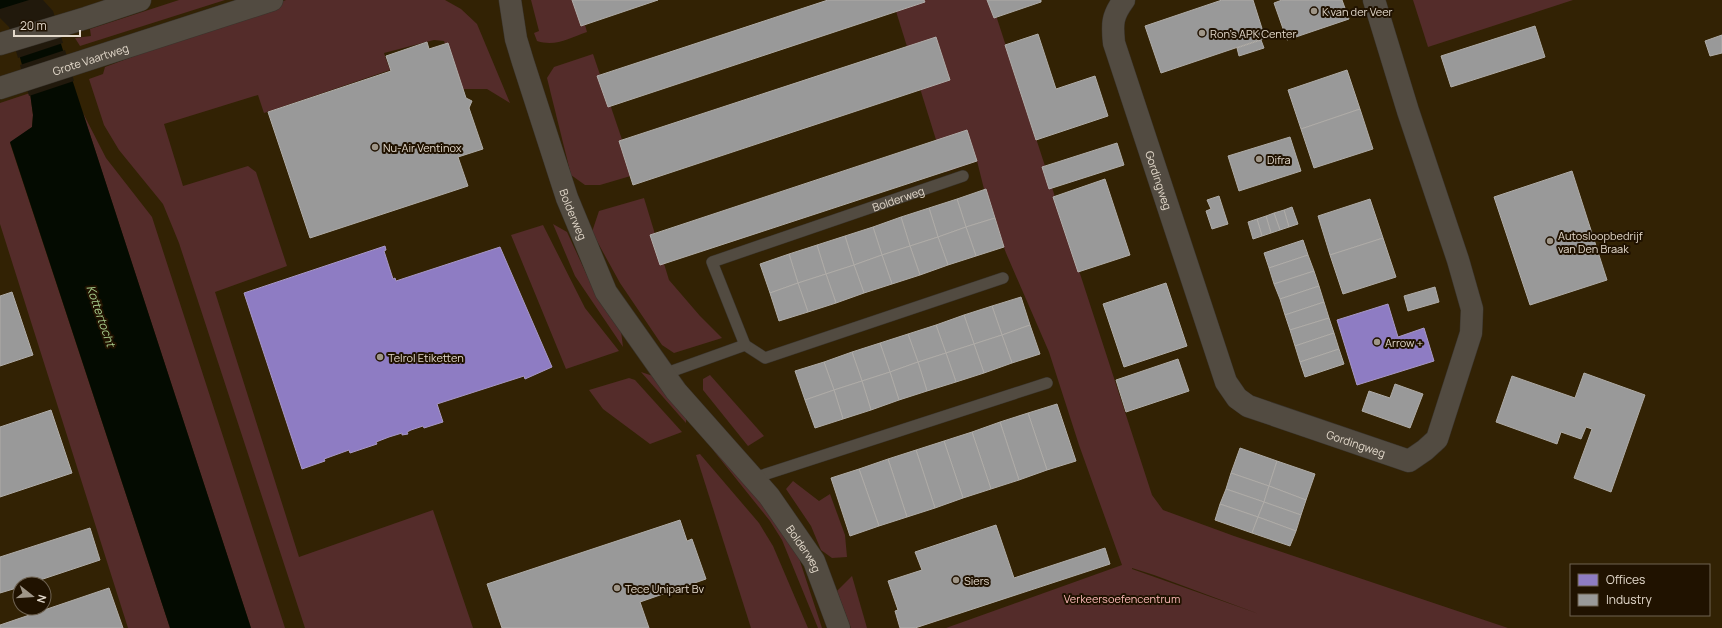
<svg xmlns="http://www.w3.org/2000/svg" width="1722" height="628" viewBox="0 0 1722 628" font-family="Manrope,sans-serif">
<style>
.built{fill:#322204;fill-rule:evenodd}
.green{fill:#542c2a;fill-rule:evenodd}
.water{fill:#040b01}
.pier{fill:#21190c}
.offices{fill:#8e7cc3;stroke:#a898c5}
.industry{fill:#999;stroke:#afaca8}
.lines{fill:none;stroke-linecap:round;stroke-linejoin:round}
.lane-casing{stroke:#3a342c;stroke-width:12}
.street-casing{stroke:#3a342c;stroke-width:23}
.secondary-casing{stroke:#3a342c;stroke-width:23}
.lane{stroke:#524b41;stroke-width:11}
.street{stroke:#524b41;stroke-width:22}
.secondary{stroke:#524b41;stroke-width:22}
.poi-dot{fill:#9f9688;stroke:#201200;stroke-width:1.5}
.labels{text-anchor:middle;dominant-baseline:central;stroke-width:4;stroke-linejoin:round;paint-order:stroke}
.poi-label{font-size:11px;fill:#e3d9cb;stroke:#201200;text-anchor:start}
.street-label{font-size:11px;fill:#e3d9cb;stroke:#201200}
.park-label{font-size:11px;fill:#fdbab8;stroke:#201200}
.water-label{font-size:12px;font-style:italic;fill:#a7cd8b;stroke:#201200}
</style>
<rect width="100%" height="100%" fill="#21190c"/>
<path class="built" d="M0,0H1722V628H0ZM1571,565H1709V615H1571ZM20,584H44V608H20Z"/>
<g class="green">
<polygon points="179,0 225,0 80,46 75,38 91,36 90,29"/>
<polygon points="286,0 445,0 461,9 477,24 510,103 487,89 461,89 444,41 434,40 384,53 390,70 264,113 258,95 164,124 183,186 248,166 256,172 287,266 215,292 299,557 433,510 473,628 305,628 179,243 163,204 119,150 104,125 89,79 103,74 105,67"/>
<path d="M531,0H578L587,32C569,38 556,47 537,41L534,33L539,31Z"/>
<path d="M876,0H991L1152,495L1163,510L1234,536L1508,628H946L1122,565L1079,445L1049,352L1006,253L983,192L984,189L977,161L946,172L895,8ZM1132,568L1154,575L1259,614L1132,569Z"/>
<polygon points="1413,0 1573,0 1428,47"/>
<polygon points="593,54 634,175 600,185 585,185 571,175 547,78 554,67"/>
<polygon points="30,93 33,115 32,127 10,143 170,628 128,628 0,224 0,103"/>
<polygon points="83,113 106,158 152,217 285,628 251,628"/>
<polygon points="644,198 669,280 700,316 722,338 674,353 662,345 620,283 592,232 599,211"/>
<polygon points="553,224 567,232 591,284 621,331 623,347 575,276"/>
<polygon points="543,225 585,308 619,351 566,369 511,235"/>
<polygon points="641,372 656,377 686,413 686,423"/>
<polygon points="710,375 764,436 748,446 703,390 703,379"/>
<polygon points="629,378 635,380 682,432 650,444 603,409 589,390"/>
<polygon points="713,450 724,455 766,505 797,552 822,628 818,628 782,540 770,521"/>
<polygon points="700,454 759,523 773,546 808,628 751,628 696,455"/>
<polygon points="793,481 819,501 830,494 845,535 847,557 832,558 821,550 811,526 786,489"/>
<polygon points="852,576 867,628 851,628 837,591"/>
</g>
<polygon class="water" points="0,0 40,0 51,12 72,79 251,628 170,628 10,142 32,127 33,115 30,93 11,26 0,16"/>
<g class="pier">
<polygon points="29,0 43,0 53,11 63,43 18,58 9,27 0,18 0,9"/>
<polygon points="65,50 74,81 29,96 20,65"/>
</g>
<g class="offices">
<polygon points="385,246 386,250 384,251 393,279 395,278 396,281 500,247 552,367 525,379 524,376 437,404 443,422 424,428 423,426 411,430 407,432 408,434 402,435 402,433 389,437 376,442 377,444 350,453 349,450 324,459 325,461 302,469 244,293"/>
<polygon points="1388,304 1398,337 1424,328 1434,361 1357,385 1337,320"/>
</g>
<g class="industry">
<polygon points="572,0 658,0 581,26"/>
<polygon points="828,0 924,0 925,2 608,107 597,76"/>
<polygon points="987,0 1041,0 1041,2 994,18"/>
<polygon points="1222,0 1253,0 1265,38 1161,73 1145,26"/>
<polygon points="1282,0 1342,0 1349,19 1287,40 1274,3"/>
<polygon points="1535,26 1545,57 1451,87 1441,56"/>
<polygon points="1038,34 1056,89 1095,76 1108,116 1036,140 1005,45"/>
<polygon points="1722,35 1722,53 1710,56 1705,41"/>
<polygon points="936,37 950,80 633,185 619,141"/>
<polygon points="1261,40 1264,48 1239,56 1237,48"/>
<polygon points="427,42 429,49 448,43 466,98 472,101 469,108 483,149 458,157 468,186 310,238 268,112 391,71 386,56"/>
<polygon points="1347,70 1360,109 1301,129 1288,90"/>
<polygon points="1360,109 1373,149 1314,168 1301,129"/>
<polygon points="967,130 977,161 660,265 650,235"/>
<polygon points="1290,137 1301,171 1239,191 1228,156"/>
<polygon points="1117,143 1124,165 1049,189 1042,167"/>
<polygon points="1572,171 1607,280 1530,305 1494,197"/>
<polygon points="1105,179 1130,255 1078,272 1053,197"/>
<polygon points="986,189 995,218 966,227 957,199"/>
<polygon points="1219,196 1228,224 1212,229 1206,211 1211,209 1207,200"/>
<polygon points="957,199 966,227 938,237 929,208"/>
<polygon points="1370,199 1383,238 1330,255 1318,216"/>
<polygon points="1292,207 1298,224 1289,227 1284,210"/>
<polygon points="929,208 938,237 910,246 901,217"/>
<polygon points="1284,210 1289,227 1280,230 1274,213"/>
<polygon points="1274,213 1280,230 1271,233 1266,216"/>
<polygon points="1266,216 1271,233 1262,236 1257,219"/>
<polygon points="901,217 910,246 882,255 873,227"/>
<polygon points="995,218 1004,247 976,256 966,227"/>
<polygon points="1257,219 1262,236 1253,239 1248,222"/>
<polygon points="873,227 882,255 854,265 845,236"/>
<polygon points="966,227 976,256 948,265 938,237"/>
<polygon points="845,236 854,265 826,274 817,245"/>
<polygon points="938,237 948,265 920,275 910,246"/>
<polygon points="1383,238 1396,277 1343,294 1330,255"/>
<polygon points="1303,240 1308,255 1269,268 1264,253"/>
<polygon points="817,245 826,274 798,283 789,254"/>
<polygon points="910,246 920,275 892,284 882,255"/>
<polygon points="789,254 798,283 770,293 760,264"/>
<polygon points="882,255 892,284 864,293 854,265"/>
<polygon points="1308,255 1314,271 1274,284 1269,268"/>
<polygon points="854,265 864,293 836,303 826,274"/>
<polygon points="1314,271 1319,286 1280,299 1274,284"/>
<polygon points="826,274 836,303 808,312 798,283"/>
<polygon points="798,283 808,312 779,321 770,293"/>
<polygon points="1166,283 1187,346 1124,367 1103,304"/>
<polygon points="1319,286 1324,302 1285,315 1280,299"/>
<polygon points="1435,287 1439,302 1408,311 1404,296"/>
<polygon points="12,292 33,355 0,366 0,296"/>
<polygon points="1021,297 1030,325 1002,335 992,306"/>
<polygon points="1324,302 1329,318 1290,330 1285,315"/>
<polygon points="992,306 1002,335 974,344 964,315"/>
<polygon points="964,315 974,344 946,353 936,325"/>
<polygon points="1329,318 1334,333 1295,346 1290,330"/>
<polygon points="936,325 946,353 918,362 908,334"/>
<polygon points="1030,325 1040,354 1012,363 1002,335"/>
<polygon points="1334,333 1339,349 1300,362 1295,346"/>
<polygon points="908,334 918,362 890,372 880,343"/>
<polygon points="1002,335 1012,363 984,373 974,344"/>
<polygon points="880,343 890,372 862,381 852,352"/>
<polygon points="974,344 984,373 956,382 946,353"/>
<polygon points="1339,349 1344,364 1305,377 1300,362"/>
<polygon points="852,352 862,381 834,390 824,362"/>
<polygon points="946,353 956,382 927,391 918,362"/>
<polygon points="1178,359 1189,391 1126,412 1116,380"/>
<polygon points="824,362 834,390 805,400 795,371"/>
<polygon points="918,362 927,391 899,400 890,372"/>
<polygon points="890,372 899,400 871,410 862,381"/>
<polygon points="1584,373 1645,395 1611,492 1574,478 1592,429 1586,427 1581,439 1561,432 1557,444 1496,422 1512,376 1575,398"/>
<polygon points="862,381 871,410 843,419 834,390"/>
<polygon points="1395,384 1423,394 1410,428 1362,411 1369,391 1390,398"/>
<polygon points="834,390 843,419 815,428 805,400"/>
<polygon points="1057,404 1076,461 1047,470 1028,413"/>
<polygon points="51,410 72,473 0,497 0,427"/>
<polygon points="1028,413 1047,470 1019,480 1000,422"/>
<polygon points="1000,422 1019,480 991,489 972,432"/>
<polygon points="972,432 991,489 963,498 944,441"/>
<polygon points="944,441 963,498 935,508 916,450"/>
<polygon points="1240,448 1277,461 1269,486 1231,473"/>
<polygon points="916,450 935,508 907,517 888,459"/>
<polygon points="888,459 907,517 879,526 859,469"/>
<polygon points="1277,461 1315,474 1306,500 1269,486"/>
<polygon points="859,469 879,526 850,536 831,478"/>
<polygon points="1231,473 1269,486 1264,502 1226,489"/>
<polygon points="1269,486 1306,500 1301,515 1264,502"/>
<polygon points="1226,489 1264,502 1258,517 1220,504"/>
<polygon points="1264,502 1301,515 1296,531 1258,517"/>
<polygon points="1220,504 1258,517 1252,533 1215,520"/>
<polygon points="1258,517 1296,531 1290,546 1252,533"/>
<polygon points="680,520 687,541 692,539 706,579 640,602 649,628 502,628 487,584"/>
<polygon points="996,525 1014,578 1105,548 1110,564 915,628 900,628 895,611 898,610 888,581 922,570 915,552"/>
<polygon points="90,528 100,560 28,584 20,584 20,587 0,593 0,557"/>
<polygon points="109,588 123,628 0,628 0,625"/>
</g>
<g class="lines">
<defs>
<g id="lane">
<polyline points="745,345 765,358 1003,278"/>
<path id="s1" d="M664,374L745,345L712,262L963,176"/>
<polyline points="754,478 1047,383"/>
</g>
<g id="street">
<path id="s2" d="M510,0L516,39L523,62L567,198L606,292L676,391L769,496L814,561L839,628"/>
<path id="s3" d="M1124,0C1112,16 1112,24 1114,43L1226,382L1237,398L1248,406L1409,461L1425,450L1437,439L1471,333L1472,309L1458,260L1408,111L1374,0"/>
</g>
<g id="secondary">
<polyline points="0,44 86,18 140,0"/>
<path id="s4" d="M0,88L272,0"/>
</g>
</defs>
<use href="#lane" class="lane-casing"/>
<use href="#street" class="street-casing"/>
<use href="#secondary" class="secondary-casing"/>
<use href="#lane" class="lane"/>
<use href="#street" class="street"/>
<use href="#secondary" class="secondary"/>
</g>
<g class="poi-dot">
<circle cx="1314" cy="11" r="4"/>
<circle cx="1202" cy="33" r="4"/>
<circle cx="375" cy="147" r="4"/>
<circle cx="1259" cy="159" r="4"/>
<circle cx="1550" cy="241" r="4"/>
<circle cx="1377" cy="342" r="4"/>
<circle cx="380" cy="357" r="4"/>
<circle cx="956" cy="580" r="4"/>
<circle cx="617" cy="588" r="4"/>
</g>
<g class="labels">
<g class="poi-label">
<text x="1322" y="11">K van der Veer</text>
<text x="1210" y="33">Ron's APK Center</text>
<text x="383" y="147">Nu-Air Ventinox</text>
<text x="1267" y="159">Difra</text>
<text x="1558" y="235">Autosloopbedrijf<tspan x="1558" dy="13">van Den Braak</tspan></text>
<text x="1385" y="342">Arrow +</text>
<text x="388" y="357">Telrol Etiketten</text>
<text x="964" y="580">Siers</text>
<text x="625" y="588">Tece Unipart Bv</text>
</g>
<g class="street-label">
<text stroke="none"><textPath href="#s4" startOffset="95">Grote Vaartweg</textPath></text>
<text stroke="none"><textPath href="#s3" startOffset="190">Gordingweg</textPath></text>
<text stroke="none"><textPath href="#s1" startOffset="372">Bolderweg</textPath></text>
<text stroke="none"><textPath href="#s2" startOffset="224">Bolderweg</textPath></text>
<text stroke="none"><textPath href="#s3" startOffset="550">Gordingweg</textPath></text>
<text stroke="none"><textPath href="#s2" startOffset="633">Bolderweg</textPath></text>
</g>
<g class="park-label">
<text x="1122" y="598">Verkeersoefencentrum</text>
</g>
<g class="water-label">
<text transform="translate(101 316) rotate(71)">Kottertocht</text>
</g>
</g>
<rect x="1570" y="564" width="140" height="52" fill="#201200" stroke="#6e6251"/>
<rect x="1578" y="574" width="20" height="12" fill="#8e7cc3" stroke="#6e6251"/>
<text x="1606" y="584" font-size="12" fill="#e3d9cb">Offices</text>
<rect x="1578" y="594" width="20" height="12" fill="#999999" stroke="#6e6251"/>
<text x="1606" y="604" font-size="12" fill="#e3d9cb">Industry</text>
<g transform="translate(32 596) rotate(107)"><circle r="19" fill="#201200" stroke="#6e6251"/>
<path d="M0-3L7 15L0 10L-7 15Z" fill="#9f9688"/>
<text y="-6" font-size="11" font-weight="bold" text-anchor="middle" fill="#e3d9cb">N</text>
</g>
<path d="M14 30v6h66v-6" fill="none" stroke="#e3d9cb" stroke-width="2"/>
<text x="20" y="30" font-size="12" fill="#e3d9cb" stroke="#201200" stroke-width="3" paint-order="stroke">20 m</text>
</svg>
